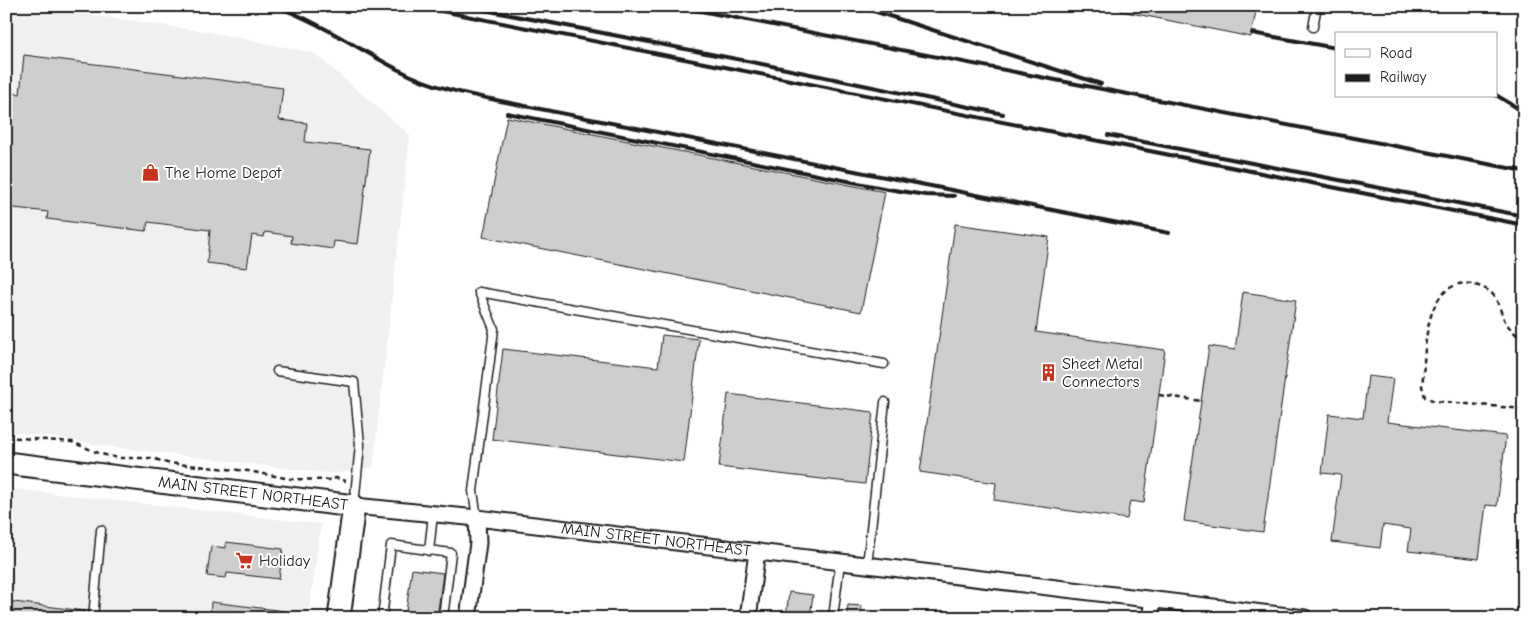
<svg xmlns="http://www.w3.org/2000/svg" width="1530" height="624" viewBox="0 0 1530 624" font-family="'Comic Neue',sans-serif">
<style>
.built{fill:#f0f0f0}
.building{fill:#cecece;stroke:#1c1c1c}
.lines{fill:none;stroke-linecap:round;stroke-linejoin:round}
.lane-casing{stroke:#1c1c1c;stroke-width:11}
.street-casing{stroke:#1c1c1c;stroke-width:19}
.secondary-casing{stroke:#1c1c1c;stroke-width:25}
.path{stroke:#1c1c1c;stroke-width:2.5;stroke-dasharray:5 4;stroke-linecap:butt}
.lane{stroke:#fff;stroke-width:8}
.street{stroke:#fff;stroke-width:15}
.secondary{stroke:#fff;stroke-width:21}
.rail{stroke:#1c1c1c;stroke-width:4}
.labels{text-anchor:middle;dominant-baseline:central;stroke-width:4;stroke-linejoin:round;paint-order:stroke}
.poi-label{font-size:16px;fill:#1c1c1c;stroke:#fff;text-anchor:start}
.street-label{font-size:16px;fill:#1c1c1c;stroke:#fff}
</style>
<rect width="100%" height="100%" fill="#fff"/>
<filter id="ink" filterUnits="userSpaceOnUse"><feTurbulence type="fractalNoise" baseFrequency=".02" numOctaves="2"/><feDisplacementMap in="SourceGraphic" scale="10" xChannelSelector="R" yChannelSelector="G"/><feConvolveMatrix kernelMatrix="1 2 1 2 8 2 1 2 1" color-interpolation-filters="sRGB"/></filter>
<g filter="url(#ink)">
<g class="built">
<polygon points="6,6 31,6 209,32 314,53 410,135 373,467 334,474 104,446 47,436 6,432"/>
<polygon points="6,488 321,524 308,618 6,618"/>
</g>
<g class="building">
<polygon points="1121,6 1257,6 1251,37 1121,11"/>
<polygon points="24,55 283,88 279,120 307,123 305,142 370,149 358,244 334,241 333,249 291,243 292,236 265,232 264,237 252,235 247,268 207,263 210,230 148,222 146,231 47,219 48,212 6,207 6,92 20,94"/>
<polygon points="507,117 885,192 861,312 483,237"/>
<polygon points="955,224 1049,237 1036,332 1165,350 1144,503 1130,501 1127,519 994,500 996,483 920,472"/>
<polygon points="1243,292 1296,300 1263,532 1184,521 1209,346 1235,350"/>
<polygon points="662,335 699,339 684,462 492,439 503,349 658,367"/>
<polygon points="1368,376 1393,379 1387,422 1506,436 1497,506 1486,505 1479,559 1408,551 1411,529 1383,525 1380,548 1332,542 1341,475 1322,473 1329,414 1363,418"/>
<polygon points="728,394 873,412 865,484 719,467"/>
<polygon points="226,542 283,549 279,579 227,573 226,578 207,576 211,546 226,548"/>
<polygon points="412,569 443,573 437,618 405,618"/>
<polygon points="789,592 813,595 810,618 786,618"/>
<polygon points="6,601 84,611 83,618 6,618"/>
<polygon points="211,602 285,611 285,618 210,618"/>
<polygon points="848,605 862,606 860,618 846,618"/>
</g>
<g class="lines">
<defs>
<g id="lane">
<polyline points="1313,27 1317,6"/>
<polyline points="479,292 884,364"/>
<polyline points="277,371 354,382 360,445 354,505"/>
<polyline points="477,518 473,491 494,329 479,292"/>
<polyline points="429,551 433,514"/>
<polyline points="867,565 885,402"/>
<polyline points="93,618 101,530"/>
<polyline points="382,618 391,545 451,553 443,618"/>
<polyline points="833,618 840,562"/>
</g>
<g id="street">
<path id="s1" d="M354,506L477,518L1305,618"/>
<polyline points="468,618 478,543 477,518"/>
<polyline points="748,618 757,552"/>
<polyline points="1150,618 1153,600"/>
</g>
<g id="secondary">
<path id="s2" d="M6,463L354,506L339,618"/>
</g>
</defs>
<use href="#lane" class="lane-casing"/>
<use href="#street" class="street-casing"/>
<use href="#secondary" class="secondary-casing"/>
<g class="path">
<path d="M1524,341C1517,335 1509,329 1505,321C1500,312 1498,297 1489,291C1479,285 1466,281 1456,285C1422,298 1426,355 1422,386L1425,397L1435,401L1524,409"/>
<polyline points="1159,395 1201,401"/>
<polyline points="6,437 72,442 101,454 118,458 152,458 167,463 248,471 291,479 330,480 336,478 346,481"/>
</g>
<use href="#lane" class="lane"/>
<use href="#street" class="street"/>
<use href="#secondary" class="secondary"/>
<g class="rail">
<path d="M275,6C320,22 358,49 401,71C439,91 483,97 525,106L1169,233"/>
<polyline points="416,6 1524,225"/>
<polyline points="464,6 757,63 1003,114"/>
<polyline points="675,6 1524,171"/>
<polyline points="858,6 1101,84"/>
<polyline points="1252,33 1336,48"/>
<polyline points="1496,95 1524,112"/>
<polyline points="507,113 888,189 925,195 954,196"/>
<polyline points="1108,135 1524,216"/>
</g>
</g>
</g>
<defs>
<symbol id="shop-bare" viewBox="-9 -9 18 18"><path d="M-5-2.5h2.3a2.7 3.5 0 0 1 5.4 0H5L5.5 6h-11ZM-1.5-2.5h3a1.5 2.3 0 0 0-3 0Z" fill="#c8321e" stroke="#fff" stroke-width="2.5" paint-order="stroke"/></symbol>
<symbol id="building-bare" viewBox="-9 -9 18 18"><path d="M-4-6H4V6H1V3H-1V6H-4ZM-2.5-4.3h1.7v1.8h-1.7ZM.8-4.3h1.7v1.8H.8ZM-2.5-1h1.7V.8h-1.7ZM.8-1h1.7V.8H.8Z" fill="#c8321e" stroke="#fff" stroke-width="2.5" paint-order="stroke"/></symbol>
<symbol id="supermarket-bare" viewBox="-9 -9 18 18"><path d="M-6-5.5h2.5l.6 2H6L4.5 2H-2.5L-4.4-4H-6ZM-1.5 3.2a1.3 1.3 0 1 0 .1 0ZM3 3.2a1.3 1.3 0 1 0 .1 0Z" fill="#c8321e" stroke="#fff" stroke-width="2.5" paint-order="stroke"/></symbol>
</defs>
<g fill-rule="evenodd">
<use href="#shop-bare" x="138" y="160" width="25" height="25"/>
<use href="#building-bare" x="1036" y="360" width="25" height="25"/>
<use href="#supermarket-bare" x="232" y="548" width="25" height="25"/>
</g>
<g class="labels">
<g class="poi-label">
<text x="165" y="173">The Home Depot</text>
<text x="1062" y="364">Sheet Metal<tspan x="1062" dy="18">Connectors</tspan></text>
<text x="259" y="561">Holiday</text>
</g>
<g class="street-label">
<text stroke="none"><textPath href="#s2" startOffset="249">MAIN STREET NORTHEAST</textPath></text>
<text stroke="none"><textPath href="#s1" startOffset="304">MAIN STREET NORTHEAST</textPath></text>
</g>
</g>
<rect width="1530" height="624" fill="none" stroke="#fff" stroke-width="25"/>
<rect x="12" y="12" width="1505" height="599" fill="none" stroke="#1c1c1c" stroke-width="2" filter="url(#ink)"/>
<rect x="1335" y="32" width="162" height="65" fill="#ffffff" stroke="#a4a4a4"/>
<rect x="1345" y="49" width="25" height="8" fill="#ffffff" stroke="#a4a4a4"/>
<text x="1380" y="58" font-size="15" fill="#1c1c1c">Road</text>
<rect x="1345" y="74" width="25" height="8" fill="#1c1c1c" stroke="#a4a4a4"/>
<text x="1380" y="82" font-size="15" fill="#1c1c1c">Railway</text>
</svg>
